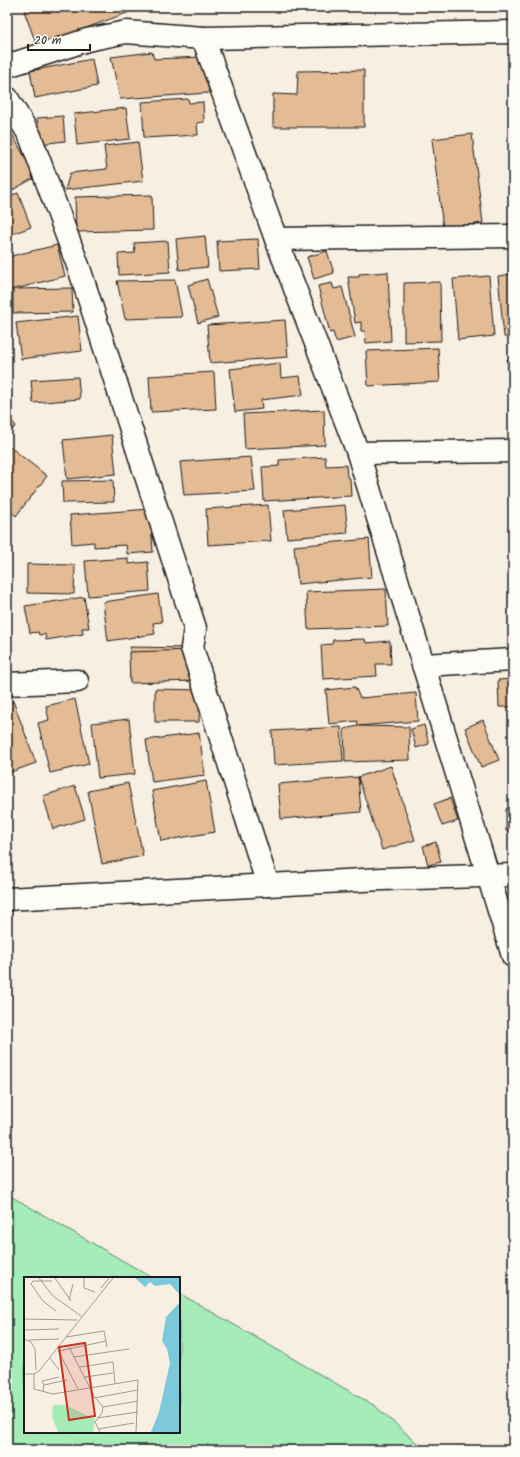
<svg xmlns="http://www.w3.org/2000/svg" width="520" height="1457" viewBox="0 0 520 1457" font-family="Kalam,sans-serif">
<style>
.green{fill:#a5ecb9;stroke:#60846a}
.building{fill:#e3bb94;stroke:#1c1c1c}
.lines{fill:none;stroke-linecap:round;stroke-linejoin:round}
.street-casing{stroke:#1c1c1c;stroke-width:25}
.street{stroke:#fdfcf7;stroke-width:22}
.inset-road{fill:none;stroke:#a09b93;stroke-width:1}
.view{fill:#c8321e;fill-opacity:0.15;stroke:#c8321e;stroke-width:2}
.inset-edge{fill:none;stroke:#1c1c1c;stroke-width:2}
</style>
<rect width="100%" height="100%" fill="#f8efe3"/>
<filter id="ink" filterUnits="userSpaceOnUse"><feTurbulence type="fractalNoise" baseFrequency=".025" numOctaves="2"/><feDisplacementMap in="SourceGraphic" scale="8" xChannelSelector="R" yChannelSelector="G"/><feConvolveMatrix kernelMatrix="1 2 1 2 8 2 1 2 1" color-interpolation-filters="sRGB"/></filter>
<g filter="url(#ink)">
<polygon class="green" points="7,1194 153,1278 25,1278 25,1432 179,1432 179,1293 375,1406 425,1450 7,1450"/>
<g class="building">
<polygon points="29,7 135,7 135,10 37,46 24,11"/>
<polygon points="152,52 154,59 204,57 209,93 120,99 111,57"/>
<polygon points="92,59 97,86 35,98 30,71"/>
<polygon points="364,70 364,127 273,127 273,94 297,95 298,71"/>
<polygon points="188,99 189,103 203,102 204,122 197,123 198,135 144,138 142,102"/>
<polygon points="126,108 130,139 77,145 74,114"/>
<polygon points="63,116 65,141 40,144 37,118"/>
<polygon points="7,125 36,177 7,193"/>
<polygon points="472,134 483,223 443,228 432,139"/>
<polygon points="138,142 143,181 65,190 70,173 107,169 104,146"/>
<polygon points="18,193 31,227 7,236 7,197"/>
<polygon points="152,195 153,230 76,232 75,197"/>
<polygon points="205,236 208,267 179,270 176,239"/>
<polygon points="258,239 260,269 219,271 217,241"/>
<polygon points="168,241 170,272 119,275 118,254 135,253 134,243"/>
<polygon points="57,245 65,276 8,291 7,257"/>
<polygon points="327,251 334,273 314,279 307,257"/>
<polygon points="388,272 391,341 366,343 365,331 361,331 361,322 355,323 348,277 359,277 359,274"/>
<polygon points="513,274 513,337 504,337 498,276"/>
<polygon points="489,276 494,336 458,340 453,279"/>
<polygon points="207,279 218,317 198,323 188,285"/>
<polygon points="175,280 182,317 125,319 117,281"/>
<polygon points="440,282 441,341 404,342 404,283"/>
<polygon points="332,283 334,289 342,287 355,337 336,342 333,332 330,333 318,286"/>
<polygon points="72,288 73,312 13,313 13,289"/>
<polygon points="78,316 82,351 21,359 16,323"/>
<polygon points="285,320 288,357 210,363 207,325"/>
<polygon points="438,348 440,382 368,386 366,351"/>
<polygon points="507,360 513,360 513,422"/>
<polygon points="280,363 281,378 300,376 303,395 261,400 262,409 235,412 230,369"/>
<polygon points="214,372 216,409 151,412 149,376"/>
<polygon points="78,377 80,399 33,403 31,380"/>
<polygon points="324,410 325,445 245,449 243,414"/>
<polygon points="7,416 16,426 7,434"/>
<polygon points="112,435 116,474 67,479 63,440"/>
<polygon points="10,447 47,476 16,516 7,508 7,451"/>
<polygon points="251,457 255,491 184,495 180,462"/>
<polygon points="325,457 326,466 346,465 347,477 350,478 351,496 264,501 262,467 279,466 279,460"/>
<polygon points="113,480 114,502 63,503 62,481"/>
<polygon points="268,505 271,541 208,545 206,509"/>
<polygon points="345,505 348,533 287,538 284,510"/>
<polygon points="150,509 153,552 127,554 126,545 94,547 94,542 72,544 70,515"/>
<polygon points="369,539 372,577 298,584 294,546"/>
<polygon points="128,558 128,564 148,562 150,591 88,596 85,561"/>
<polygon points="27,564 75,565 74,594 27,593"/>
<polygon points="386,589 388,626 308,629 306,592"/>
<polygon points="158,594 162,622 153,623 155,634 108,641 103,602"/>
<polygon points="84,597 89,628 82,628 83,634 46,640 45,634 39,635 38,632 30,633 25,606"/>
<polygon points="7,631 13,662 7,664"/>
<polygon points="365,639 366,643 390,641 391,664 376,664 377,676 323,679 321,645 332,644 333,640"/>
<polygon points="130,647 192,648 195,681 130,681"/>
<polygon points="193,650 194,681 130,683 129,652"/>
<polygon points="513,679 513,707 499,707 498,680"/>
<polygon points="355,687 360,698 416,693 418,721 358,726 357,721 329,724 326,690"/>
<polygon points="155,689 200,690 199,722 155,722"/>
<polygon points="75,699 89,764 50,773 38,723 49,720 46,706"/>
<polygon points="13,701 36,763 8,773 7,703"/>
<polygon points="129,719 135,774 98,778 92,723"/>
<polygon points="483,720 499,760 481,767 465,728"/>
<polygon points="424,725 429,744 416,748 411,729"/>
<polygon points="358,726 409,727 410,760 345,762 344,729"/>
<polygon points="341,727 343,761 274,765 272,731"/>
<polygon points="199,733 205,775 152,782 146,740"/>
<polygon points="391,766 415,840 382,850 358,777"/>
<polygon points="358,777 361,812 281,819 278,784"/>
<polygon points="206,781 215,832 161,841 152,791"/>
<polygon points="128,783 143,856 102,864 88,791"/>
<polygon points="75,786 85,819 53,829 43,796"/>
<polygon points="450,798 458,821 442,826 434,804"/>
<polygon points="513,808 513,831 506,831 506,809"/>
<polygon points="436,842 441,862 428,865 423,846"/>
</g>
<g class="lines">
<defs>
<g id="street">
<polyline points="203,38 276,239 358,453 513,956"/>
<polyline points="7,66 87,40 126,32 203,38 513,32"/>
<polyline points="7,98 30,136 80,271 195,628 192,648 268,885"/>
<polyline points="276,239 513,236"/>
<polyline points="358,453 513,451"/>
<polyline points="423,665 513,660"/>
<polyline points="7,684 77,681"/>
<polyline points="7,899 382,879 513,875"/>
</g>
</defs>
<use href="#street" class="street-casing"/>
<use href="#street" class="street"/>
</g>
</g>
<g transform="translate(24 1277)">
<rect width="156" height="156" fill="#f8efe3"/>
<path d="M29,128H41L71,142L69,155H34L28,140Z" fill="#a5ecb9"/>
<path d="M111,1H156V18L146,7L131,9L126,5L121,10ZM156,25V155H127L135,135L146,86L143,72L138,64L142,40Z" fill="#7dc9dc"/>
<path class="inset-road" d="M15,1L29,19L57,39M31,1L47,24M60,1V11L71,15M28,4H9L7,7L19,24L32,34M77,11L85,1M45,23L49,7M0,42L53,43M0,53L35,52M42,60L80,54L83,70M0,62L7,65L11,72L12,93M5,63L35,62M45,70L70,119L79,130L78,136L71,145L76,155M34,73L54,112M35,74L82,64M50,80L105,72M26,81L35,93M56,90L89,85L91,106M0,97H10L15,94L89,1M10,97V112L29,117L114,103L112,155M61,100L89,96M20,108L18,104L35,100M19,114L20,108L43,103M70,121L114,113M79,130L114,124M73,141L114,135M74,152L110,146"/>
<path class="view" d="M61,66L71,139L45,143L35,70Z"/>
<rect width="156" height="156" class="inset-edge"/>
</g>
<rect width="520" height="1457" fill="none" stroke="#fdfcf7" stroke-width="24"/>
<rect x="12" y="12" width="496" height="1433" fill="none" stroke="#1c1c1c" stroke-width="1.5" filter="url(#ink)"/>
<path d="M28 44v6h62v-6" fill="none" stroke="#1c1c1c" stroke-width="2"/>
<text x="34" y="44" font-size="12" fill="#1c1c1c" stroke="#fdfcf7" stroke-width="3" paint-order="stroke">20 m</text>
</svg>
